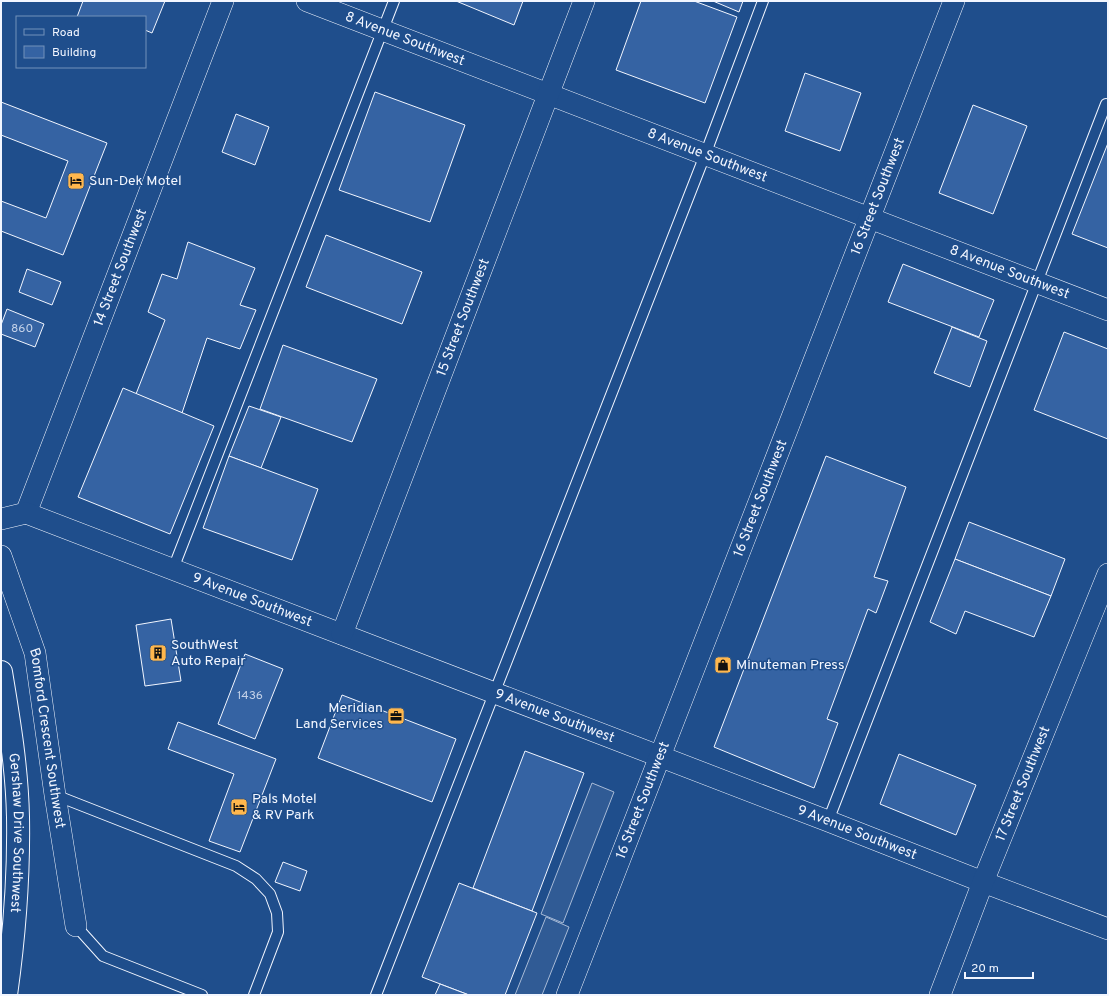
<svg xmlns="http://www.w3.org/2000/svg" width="1109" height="996" viewBox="0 0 1109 996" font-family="Overpass,sans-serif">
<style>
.parking{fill:#305b95;stroke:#a8bbd7}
.building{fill:#3563a3;stroke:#f2f6ff}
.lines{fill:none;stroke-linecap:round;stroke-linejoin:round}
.service-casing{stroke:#f2f6ff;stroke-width:12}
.minor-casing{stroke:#f2f6ff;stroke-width:22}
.trunk-casing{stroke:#f2f6ff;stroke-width:24}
.service{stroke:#1f4e8c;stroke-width:10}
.minor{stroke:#1f4e8c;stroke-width:21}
.trunk{stroke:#1f4e8c;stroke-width:22}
.labels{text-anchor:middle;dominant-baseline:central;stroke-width:3;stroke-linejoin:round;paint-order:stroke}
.number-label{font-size:12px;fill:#c3d1e8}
.street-label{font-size:14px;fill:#f2f6ff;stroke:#1f4e8c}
.poi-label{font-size:14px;fill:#f2f6ff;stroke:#1f4e8c;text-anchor:start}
</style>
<rect width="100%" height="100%" fill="#1f4e8c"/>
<g class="parking">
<polygon points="592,783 614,792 563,923 541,914"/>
<polygon points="546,917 569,927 542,995 515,995"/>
</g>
<g class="building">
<polygon points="83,1 165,1 152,33 145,30 145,17 77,17"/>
<polygon points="456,1 523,1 514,25"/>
<polygon points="641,1 694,1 737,17 705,103 616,70"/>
<polygon points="713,1 743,1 739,12"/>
<polygon points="805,73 861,93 840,151 785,131"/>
<polygon points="375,92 465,125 430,222 339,190"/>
<polygon points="1,102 107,143 63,255 1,231 1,201 46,218 68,161 1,135"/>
<polygon points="973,105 1027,126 993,214 939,193"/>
<polygon points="236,114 269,127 255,165 222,152"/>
<polygon points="1108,143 1108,248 1072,234"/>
<polygon points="326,235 422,272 402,324 306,287"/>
<polygon points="188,242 255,268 240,305 256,310 240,349 207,338 182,413 136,394 165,320 148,312 162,274 177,279"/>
<polygon points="903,264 994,300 979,337 888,302"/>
<polygon points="27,269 61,282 52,305 19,292"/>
<polygon points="7,309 44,324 35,347 1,334 1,325"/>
<polygon points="952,327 987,341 970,387 934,373"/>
<polygon points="1064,332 1108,349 1108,439 1034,410"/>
<polygon points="283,345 377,379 352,442 260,409"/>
<polygon points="123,388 214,426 170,534 78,497"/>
<polygon points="249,406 281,417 261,468 229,456"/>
<polygon points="229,456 318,489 292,560 203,528"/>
<polygon points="826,456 906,487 874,577 888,581 876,613 868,609 827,719 838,723 814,788 714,747"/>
<polygon points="969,522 1065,559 1051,596 955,559"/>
<polygon points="955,559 1051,596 1034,637 965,611 956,634 930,622"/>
<polygon points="171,619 181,681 145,686 136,625"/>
<polygon points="245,654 283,669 255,739 218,724"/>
<polygon points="342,695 456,739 432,802 318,758"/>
<polygon points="178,722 276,759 240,852 209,841 234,774 168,749"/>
<polygon points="525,751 584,773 532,911 473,888"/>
<polygon points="899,754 976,785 956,835 880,804"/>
<polygon points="283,862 307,871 300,891 275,882"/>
<polygon points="459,883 537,913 505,995 469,995 422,977"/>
<polygon points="440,984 469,995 435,995"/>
</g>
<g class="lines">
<defs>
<g id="service">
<polyline points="173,569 394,1"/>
<polyline points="55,795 236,866 256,879 270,894 277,913 278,932 254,995"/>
<polyline points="828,821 1106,104 1108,105"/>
<polyline points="76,926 103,956 202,995"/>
<polyline points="376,995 705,155 763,1"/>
</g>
<g id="minor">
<path id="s1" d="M307,1L1108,310"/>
<path id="s2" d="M26,513L223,1"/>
<path id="s3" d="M1,519L26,513L828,821L983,882L1108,929"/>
<path id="s4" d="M1,556L35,653L55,795L76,926"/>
<path id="s5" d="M342,634L584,1"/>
<path id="s6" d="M567,995L954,1"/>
<path id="s7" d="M940,995L983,882L1108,574"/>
</g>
<g id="trunk">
<path id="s8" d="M1,672C9,720 17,768 18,817C19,874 14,938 6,995"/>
</g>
</defs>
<use href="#service" class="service-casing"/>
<use href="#minor" class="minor-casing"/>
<use href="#trunk" class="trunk-casing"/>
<use href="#service" class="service"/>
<use href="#minor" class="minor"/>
<use href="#trunk" class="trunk"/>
</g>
<defs>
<symbol id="hotel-square" viewBox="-11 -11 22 22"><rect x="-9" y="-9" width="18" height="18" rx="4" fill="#ffb74d" stroke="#1f4e8c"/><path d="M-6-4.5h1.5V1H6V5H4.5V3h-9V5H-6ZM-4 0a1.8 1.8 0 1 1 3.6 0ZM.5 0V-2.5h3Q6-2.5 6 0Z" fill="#111"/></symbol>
<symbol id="building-square" viewBox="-11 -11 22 22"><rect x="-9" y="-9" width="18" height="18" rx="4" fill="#ffb74d" stroke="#1f4e8c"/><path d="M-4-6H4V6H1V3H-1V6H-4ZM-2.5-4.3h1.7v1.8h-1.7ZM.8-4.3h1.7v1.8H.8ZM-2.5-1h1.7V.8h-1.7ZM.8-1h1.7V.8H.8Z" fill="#111"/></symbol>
<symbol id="shop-square" viewBox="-11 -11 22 22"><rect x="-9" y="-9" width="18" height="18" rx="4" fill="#ffb74d" stroke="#1f4e8c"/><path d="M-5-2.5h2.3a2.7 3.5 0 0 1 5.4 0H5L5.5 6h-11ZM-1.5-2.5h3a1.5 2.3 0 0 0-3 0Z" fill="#111"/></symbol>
<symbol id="office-square" viewBox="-11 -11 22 22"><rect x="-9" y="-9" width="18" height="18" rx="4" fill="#ffb74d" stroke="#1f4e8c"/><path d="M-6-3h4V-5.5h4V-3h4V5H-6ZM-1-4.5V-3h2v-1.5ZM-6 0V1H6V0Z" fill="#111"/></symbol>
</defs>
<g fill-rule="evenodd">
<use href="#hotel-square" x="66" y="171" width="20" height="20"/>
<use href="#building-square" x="148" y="643" width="20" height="20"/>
<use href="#shop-square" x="713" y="655" width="20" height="20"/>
<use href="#office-square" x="386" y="706" width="20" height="20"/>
<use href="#hotel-square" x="229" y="797" width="20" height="20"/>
</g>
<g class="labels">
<g class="number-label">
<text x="22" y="329">860</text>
<text x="250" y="696">1436</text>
</g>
<g class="street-label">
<text stroke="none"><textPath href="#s1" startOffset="105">8 Avenue Southwest</textPath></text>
<text stroke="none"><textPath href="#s1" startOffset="429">8 Avenue Southwest</textPath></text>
<text stroke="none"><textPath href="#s6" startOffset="857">16 Street Southwest</textPath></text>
<text stroke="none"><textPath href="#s2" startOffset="263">14 Street Southwest</textPath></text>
<text stroke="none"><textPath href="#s1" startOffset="753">8 Avenue Southwest</textPath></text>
<text stroke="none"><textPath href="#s5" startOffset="339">15 Street Southwest</textPath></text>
<text stroke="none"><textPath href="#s6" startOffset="533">16 Street Southwest</textPath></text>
<text stroke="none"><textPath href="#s3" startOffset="268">9 Avenue Southwest</textPath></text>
<text stroke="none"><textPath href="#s3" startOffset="592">9 Avenue Southwest</textPath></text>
<text stroke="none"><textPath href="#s4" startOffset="189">Bomford Crescent Southwest</textPath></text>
<text stroke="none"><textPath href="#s7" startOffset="227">17 Street Southwest</textPath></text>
<text stroke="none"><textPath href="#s6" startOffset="209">16 Street Southwest</textPath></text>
<text stroke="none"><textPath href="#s8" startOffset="162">Gershaw Drive Southwest</textPath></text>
<text stroke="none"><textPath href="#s3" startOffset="916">9 Avenue Southwest</textPath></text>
</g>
<g class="poi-label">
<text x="89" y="181">Sun-Dek Motel</text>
<text x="171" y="645">SouthWest<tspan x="171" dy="16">Auto Repair</tspan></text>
<text x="736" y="665">Minuteman Press</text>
<text x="383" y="708" text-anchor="end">Meridian<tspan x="383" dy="16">Land Services</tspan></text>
<text x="252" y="799">Pals Motel<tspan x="252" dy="16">&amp; RV Park</tspan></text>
</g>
</g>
<rect width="1109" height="996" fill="none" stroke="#f2f6ff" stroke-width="4"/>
<rect x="16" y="16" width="130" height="52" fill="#1f4e8c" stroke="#7391ba"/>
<rect x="24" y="29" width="20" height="6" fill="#1f4e8c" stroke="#7391ba"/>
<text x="52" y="36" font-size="12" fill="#f2f6ff">Road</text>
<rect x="24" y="46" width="20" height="12" fill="#3563a3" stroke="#7391ba"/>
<text x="52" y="56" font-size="12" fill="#f2f6ff">Building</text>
<path d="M965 972v6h68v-6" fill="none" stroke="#f2f6ff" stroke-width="2"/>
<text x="971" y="972" font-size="12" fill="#f2f6ff" stroke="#1f4e8c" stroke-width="3" paint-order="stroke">20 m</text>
</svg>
